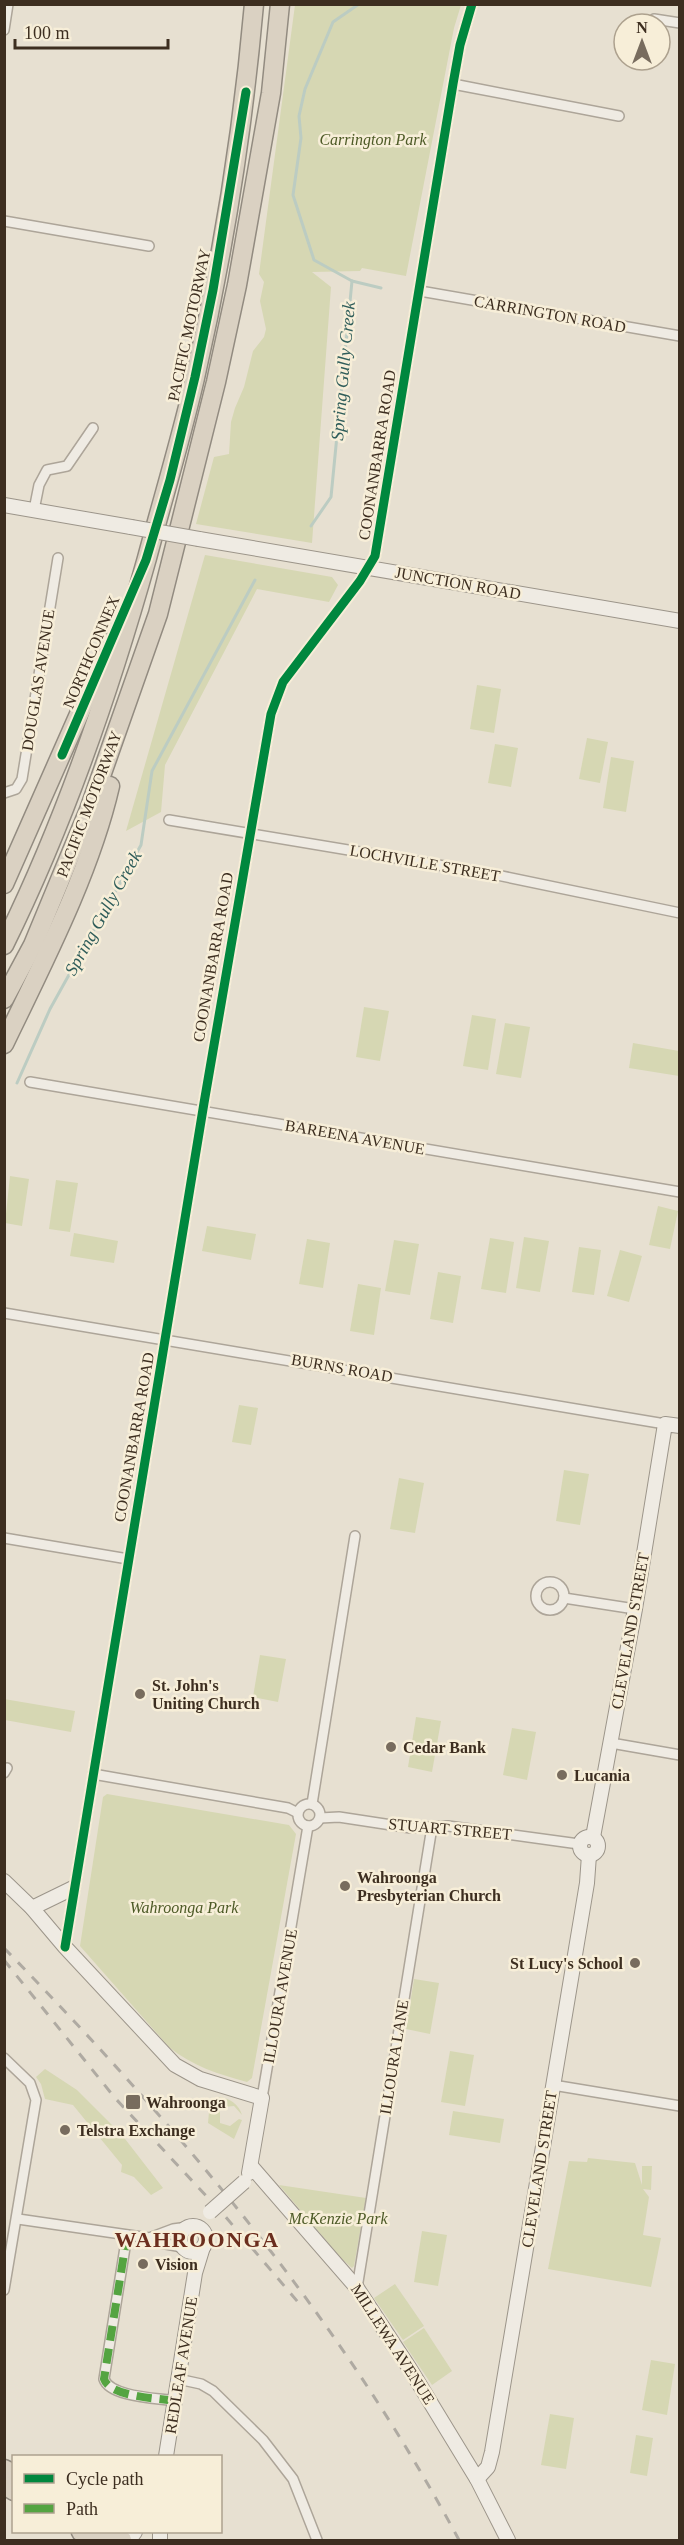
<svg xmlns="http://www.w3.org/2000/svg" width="684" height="2545" viewBox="0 0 684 2545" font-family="'Times New Roman',serif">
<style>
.green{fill:#d6d7b3}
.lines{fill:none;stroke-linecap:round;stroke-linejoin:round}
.stream{stroke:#bcccc2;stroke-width:3}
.street-casing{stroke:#ada599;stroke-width:12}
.secondary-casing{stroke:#9c958a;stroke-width:16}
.highway-casing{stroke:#928b80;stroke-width:21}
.street{stroke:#efebe3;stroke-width:9}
.secondary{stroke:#efebe3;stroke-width:14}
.highway{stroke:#dad1c2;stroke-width:18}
.rail{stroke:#afaaa2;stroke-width:3;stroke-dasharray:10 10;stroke-linecap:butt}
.secondary-bridge-casing{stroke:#9c958a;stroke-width:16;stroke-linecap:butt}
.secondary-bridge{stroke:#efebe3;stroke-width:14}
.quiet{stroke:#54a441;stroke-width:8;stroke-dasharray:15 8;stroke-linecap:butt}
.cycleway-casing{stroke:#f7eed8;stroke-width:13}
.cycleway{stroke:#00873e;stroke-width:9}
.poi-dot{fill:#786c5e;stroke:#f7eed8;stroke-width:2}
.labels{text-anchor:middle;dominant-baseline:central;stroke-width:5;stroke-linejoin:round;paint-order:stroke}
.park-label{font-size:16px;font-style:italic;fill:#4d5a26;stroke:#f7eed8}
.street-label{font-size:16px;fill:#3d2e20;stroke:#f7eed8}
.poi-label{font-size:16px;font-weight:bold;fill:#3d2e20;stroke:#f7eed8;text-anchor:start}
.water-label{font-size:18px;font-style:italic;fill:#2f5d5a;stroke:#f7eed8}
.district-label{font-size:22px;font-weight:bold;letter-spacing:1.5px;fill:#6b2e1e;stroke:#f7eed8}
</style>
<rect width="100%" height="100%" fill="#e7e0d1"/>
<g class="green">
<polygon points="295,5 461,5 454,28 406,276 362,268 360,271 312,272 331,287 312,543 196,524 214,457 229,454 231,422 235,408 244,387 253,351 264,337 266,329 260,301 264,282 259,274"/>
<polygon points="205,555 332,577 338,585 329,602 257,589 165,765 161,812 126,831"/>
<polygon points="477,685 501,689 494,733 470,729"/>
<polygon points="587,738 608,742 600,783 579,779"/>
<polygon points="495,744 518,748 511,787 488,783"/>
<polygon points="611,757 634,761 626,812 603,808"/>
<polygon points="364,1007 389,1011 380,1061 356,1057"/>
<polygon points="472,1015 496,1019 488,1070 463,1066"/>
<polygon points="505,1023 530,1027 521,1078 496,1074"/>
<polygon points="633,1043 679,1051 679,1076 629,1068"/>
<polygon points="10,1176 29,1179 22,1226 5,1223"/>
<polygon points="56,1180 78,1183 70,1232 49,1229"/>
<polygon points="658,1206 678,1211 670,1249 649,1245"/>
<polygon points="207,1226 256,1234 251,1260 202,1251"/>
<polygon points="74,1233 118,1241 114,1263 70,1256"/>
<polygon points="524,1237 549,1241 540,1292 516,1288"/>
<polygon points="490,1238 514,1242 506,1293 481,1289"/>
<polygon points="307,1239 330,1243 323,1288 299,1284"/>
<polygon points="394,1240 419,1244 410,1295 385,1291"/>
<polygon points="579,1247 601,1250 594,1295 572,1292"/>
<polygon points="620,1250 642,1256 629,1302 607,1296"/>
<polygon points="438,1272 461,1276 453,1323 430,1319"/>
<polygon points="358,1284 381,1288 374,1335 350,1331"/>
<polygon points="239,1405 258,1408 251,1445 232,1442"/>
<polygon points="564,1470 589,1474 580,1525 556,1521"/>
<polygon points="399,1478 424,1483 415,1533 390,1529"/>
<polygon points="260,1655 286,1659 278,1702 253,1697"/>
<polygon points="4,1699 75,1711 71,1732 5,1720"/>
<polygon points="416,1717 441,1721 432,1772 408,1767"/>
<polygon points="512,1728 536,1732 527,1780 503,1775"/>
<path d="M107,1794L289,1825L296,1834L252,2078L247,2082C218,2074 192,2066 169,2047L80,1946L103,1797Z"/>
<polygon points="414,1979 439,1983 430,2034 406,2029"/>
<polygon points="450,2051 474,2055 465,2106 441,2102"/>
<polygon points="45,2069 77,2090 122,2135 163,2188 151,2195 134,2177 121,2172 122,2165 73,2105 45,2099 41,2084 36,2077"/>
<path d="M219,2097C229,2098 239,2104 242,2115L234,2106L224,2107L220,2109V2123L230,2126L239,2119L242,2120L234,2139L208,2123L209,2112Z"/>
<polygon points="453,2111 504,2119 500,2143 449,2135"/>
<polygon points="588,2158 635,2163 642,2185 642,2166 652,2166 651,2190 643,2189 649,2197 643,2235 661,2238 651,2287 548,2269 569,2161 587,2162"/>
<polygon points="279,2185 366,2198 354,2266 352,2268 342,2259"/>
<polygon points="422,2231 447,2235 438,2286 414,2282"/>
<polygon points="395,2284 424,2326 403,2340 374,2298"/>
<polygon points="424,2328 452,2371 432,2385 403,2342"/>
<polygon points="651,2360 675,2364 667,2415 642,2410"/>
<polygon points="550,2414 574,2418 566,2469 541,2465"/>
<polygon points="636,2435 653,2438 647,2476 630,2473"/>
</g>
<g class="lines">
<g class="stream">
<polyline points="359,4 333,22 305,89 299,116 301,138 293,195 314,260 352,281 381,288"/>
<polyline points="311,526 331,497 352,281"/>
<polyline points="17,1083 50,1009 141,845 152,771 255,580"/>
</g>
<defs>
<g id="street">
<polyline points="654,19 680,23"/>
<polyline points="4,30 8,4"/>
<polyline points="453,84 619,116"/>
<polyline points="4,221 149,246"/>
<polyline points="420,291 680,336"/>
<polyline points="34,510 39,485 47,470 67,466 93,428"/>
<polyline points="4,793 16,789 22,779 58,558"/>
<polyline points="169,820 492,874 680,913"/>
<polyline points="30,1082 680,1192"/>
<polyline points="4,1313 665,1424"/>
<polyline points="4,1538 128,1559"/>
<circle cx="550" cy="1596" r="14"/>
<polyline points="564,1598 635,1609"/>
<polyline points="611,1743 680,1755"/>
<polyline points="4,1773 7,1768"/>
<polyline points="93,1774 288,1808 298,1813"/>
<circle cx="309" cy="1815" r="11"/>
<polyline points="312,1804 355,1536"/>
<polyline points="320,1818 339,1817 411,1828 448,1826 579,1844"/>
<polyline points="65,1947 204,1103 271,714 283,682 360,581 375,556 453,84 460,45 472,4"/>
<polyline points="4,2058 30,2083 36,2100 4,2290"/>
<polyline points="553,2085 680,2106"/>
<polyline points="262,2098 308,1826"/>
<polyline points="18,2219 149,2238 155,2242 182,2247"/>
<path d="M127,2235L104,2379C110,2397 157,2398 175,2401"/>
<polyline points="149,2238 173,2229 188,2227"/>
<polyline points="357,2288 432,1827"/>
<polyline points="178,2379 201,2384 213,2391 263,2440 293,2479 317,2540"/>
</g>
<g id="secondary">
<polyline points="4,505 131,527"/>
<polyline points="199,539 680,621"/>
<circle cx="589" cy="1846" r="9"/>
<polyline points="593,1837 635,1609 665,1424 680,1426"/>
<polyline points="4,1881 32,1908 65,1947 175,2065 200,2079 262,2098 249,2173"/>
<polyline points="32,1908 73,1888"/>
<polyline points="251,2166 357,2288 410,2369 477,2479 508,2540"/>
<circle cx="193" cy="2239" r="13"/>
<polyline points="166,2456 195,2273 203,2247"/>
<polyline points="477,2479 488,2467 492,2452 587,1883 589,1855"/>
<polyline points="160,2532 160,2540"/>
<polyline points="129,2540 135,2532"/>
</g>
<g id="highway">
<polyline points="4,884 111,642"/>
<path d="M4,945C65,822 110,690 147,558C163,498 181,439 195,378C223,255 243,130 254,4"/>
<polyline points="4,999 33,945 89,810 158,614 216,382 237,285 271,93 280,4"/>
<path d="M4,1044C43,963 90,873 110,786"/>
<polyline points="4,2469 14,2474"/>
<polyline points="4,2485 14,2491"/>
<polyline points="81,2532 97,2540"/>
<polyline points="109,2532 122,2540"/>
</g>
</defs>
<use href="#street" class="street-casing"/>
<use href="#secondary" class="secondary-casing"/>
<use href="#highway" class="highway-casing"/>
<use href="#street" class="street"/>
<use href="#secondary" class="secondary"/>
<use href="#highway" class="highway"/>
<g class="rail">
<path d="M4,1948C180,2128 340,2318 459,2540"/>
<polyline points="4,1960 115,2098 224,2215 303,2308"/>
</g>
<defs>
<g id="secondary-bridge">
<polyline points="131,527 199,539"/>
<polyline points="210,2212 244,2182"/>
</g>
</defs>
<use href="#secondary-bridge" class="secondary-bridge-casing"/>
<use href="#secondary-bridge" class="secondary-bridge"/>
<path class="quiet" d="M127,2235L104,2379C110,2397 157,2398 175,2401"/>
<defs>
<g id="cycleway">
<polyline points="62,755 146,560 170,480 195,377 213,290 246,92"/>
<polyline points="65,1947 204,1103 271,714 283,682 360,581 375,556 453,84 460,45 472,4"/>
</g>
</defs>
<use href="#cycleway" class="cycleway-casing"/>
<use href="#cycleway" class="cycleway"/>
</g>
<g class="poi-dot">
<circle cx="140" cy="1694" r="6"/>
<circle cx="391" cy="1747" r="6"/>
<circle cx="562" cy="1775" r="6"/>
<circle cx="345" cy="1886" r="6"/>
<circle cx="635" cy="1963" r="6"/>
<rect x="125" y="2094" width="16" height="16" rx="3"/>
<circle cx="65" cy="2130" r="6"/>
<circle cx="143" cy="2264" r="6"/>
</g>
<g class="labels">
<g class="park-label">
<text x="373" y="139">Carrington Park</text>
<text x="184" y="1907">Wahroonga Park</text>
<text x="338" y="2218">McKenzie Park</text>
</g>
<g class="street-label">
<text transform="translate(550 314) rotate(10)">CARRINGTON ROAD</text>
<text transform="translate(189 325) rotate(-78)">PACIFIC MOTORWAY</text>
<text transform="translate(377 455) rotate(-81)">COONANBARRA ROAD</text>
<text transform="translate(458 583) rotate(10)">JUNCTION ROAD</text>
<text transform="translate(91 652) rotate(-67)">NORTHCONNEX</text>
<text transform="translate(38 680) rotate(-81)">DOUGLAS AVENUE</text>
<text transform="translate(89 804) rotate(-69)">PACIFIC MOTORWAY</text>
<text transform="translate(425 863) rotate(10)">LOCHVILLE STREET</text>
<text transform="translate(213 957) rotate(-80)">COONANBARRA ROAD</text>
<text transform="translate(355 1137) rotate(10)">BAREENA AVENUE</text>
<text transform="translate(342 1368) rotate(10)">BURNS ROAD</text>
<text transform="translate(134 1437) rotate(-80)">COONANBARRA ROAD</text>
<text transform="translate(630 1631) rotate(-80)">CLEVELAND STREET</text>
<text transform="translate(450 1829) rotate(5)">STUART STREET</text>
<text transform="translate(280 1996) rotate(-80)">ILLOURA AVENUE</text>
<text transform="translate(394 2057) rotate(-81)">ILLOURA LANE</text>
<text transform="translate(539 2169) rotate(-81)">CLEVELAND STREET</text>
<text transform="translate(393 2344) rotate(57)">MILLEWA AVENUE</text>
<text transform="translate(181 2365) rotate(-81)">REDLEAF AVENUE</text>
</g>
<g class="poi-label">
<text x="152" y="1685">St. John's<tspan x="152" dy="18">Uniting Church</tspan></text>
<text x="403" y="1747">Cedar Bank</text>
<text x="574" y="1775">Lucania</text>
<text x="357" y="1877">Wahroonga<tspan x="357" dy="18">Presbyterian Church</tspan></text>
<text x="623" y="1963" text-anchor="end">St Lucy's School</text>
<text x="146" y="2102">Wahroonga</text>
<text x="77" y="2130">Telstra Exchange</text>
<text x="155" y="2264">Vision</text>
</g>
<g class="water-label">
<text transform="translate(343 371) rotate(-85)">Spring Gully Creek</text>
<text transform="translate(103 913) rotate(-61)">Spring Gully Creek</text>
</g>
<g class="district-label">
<text x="197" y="2239">WAHROONGA</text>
</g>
</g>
<rect width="684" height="2545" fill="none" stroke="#3d2e20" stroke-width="12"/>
<rect x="12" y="2455" width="210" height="78" fill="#f7eed8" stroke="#ada18e" stroke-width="1.5"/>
<rect x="24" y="2474" width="30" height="9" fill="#00873e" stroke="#ada18e" stroke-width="1.5"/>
<text x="66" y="2485" font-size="18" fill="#3d2e20">Cycle path</text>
<rect x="24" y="2504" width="30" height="9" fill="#54a441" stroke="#ada18e" stroke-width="1.5"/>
<text x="66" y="2515" font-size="18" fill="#3d2e20">Path</text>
<g transform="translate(642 42)"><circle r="28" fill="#f7eed8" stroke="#ada18e" stroke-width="1.5"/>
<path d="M0-4.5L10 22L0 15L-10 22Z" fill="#786c5e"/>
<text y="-9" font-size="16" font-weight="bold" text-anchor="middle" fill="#3d2e20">N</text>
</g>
<path d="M15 39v9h153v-9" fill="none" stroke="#3d2e20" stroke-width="3"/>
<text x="24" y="39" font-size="18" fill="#3d2e20" stroke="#f7eed8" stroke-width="4.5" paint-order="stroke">100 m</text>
</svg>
